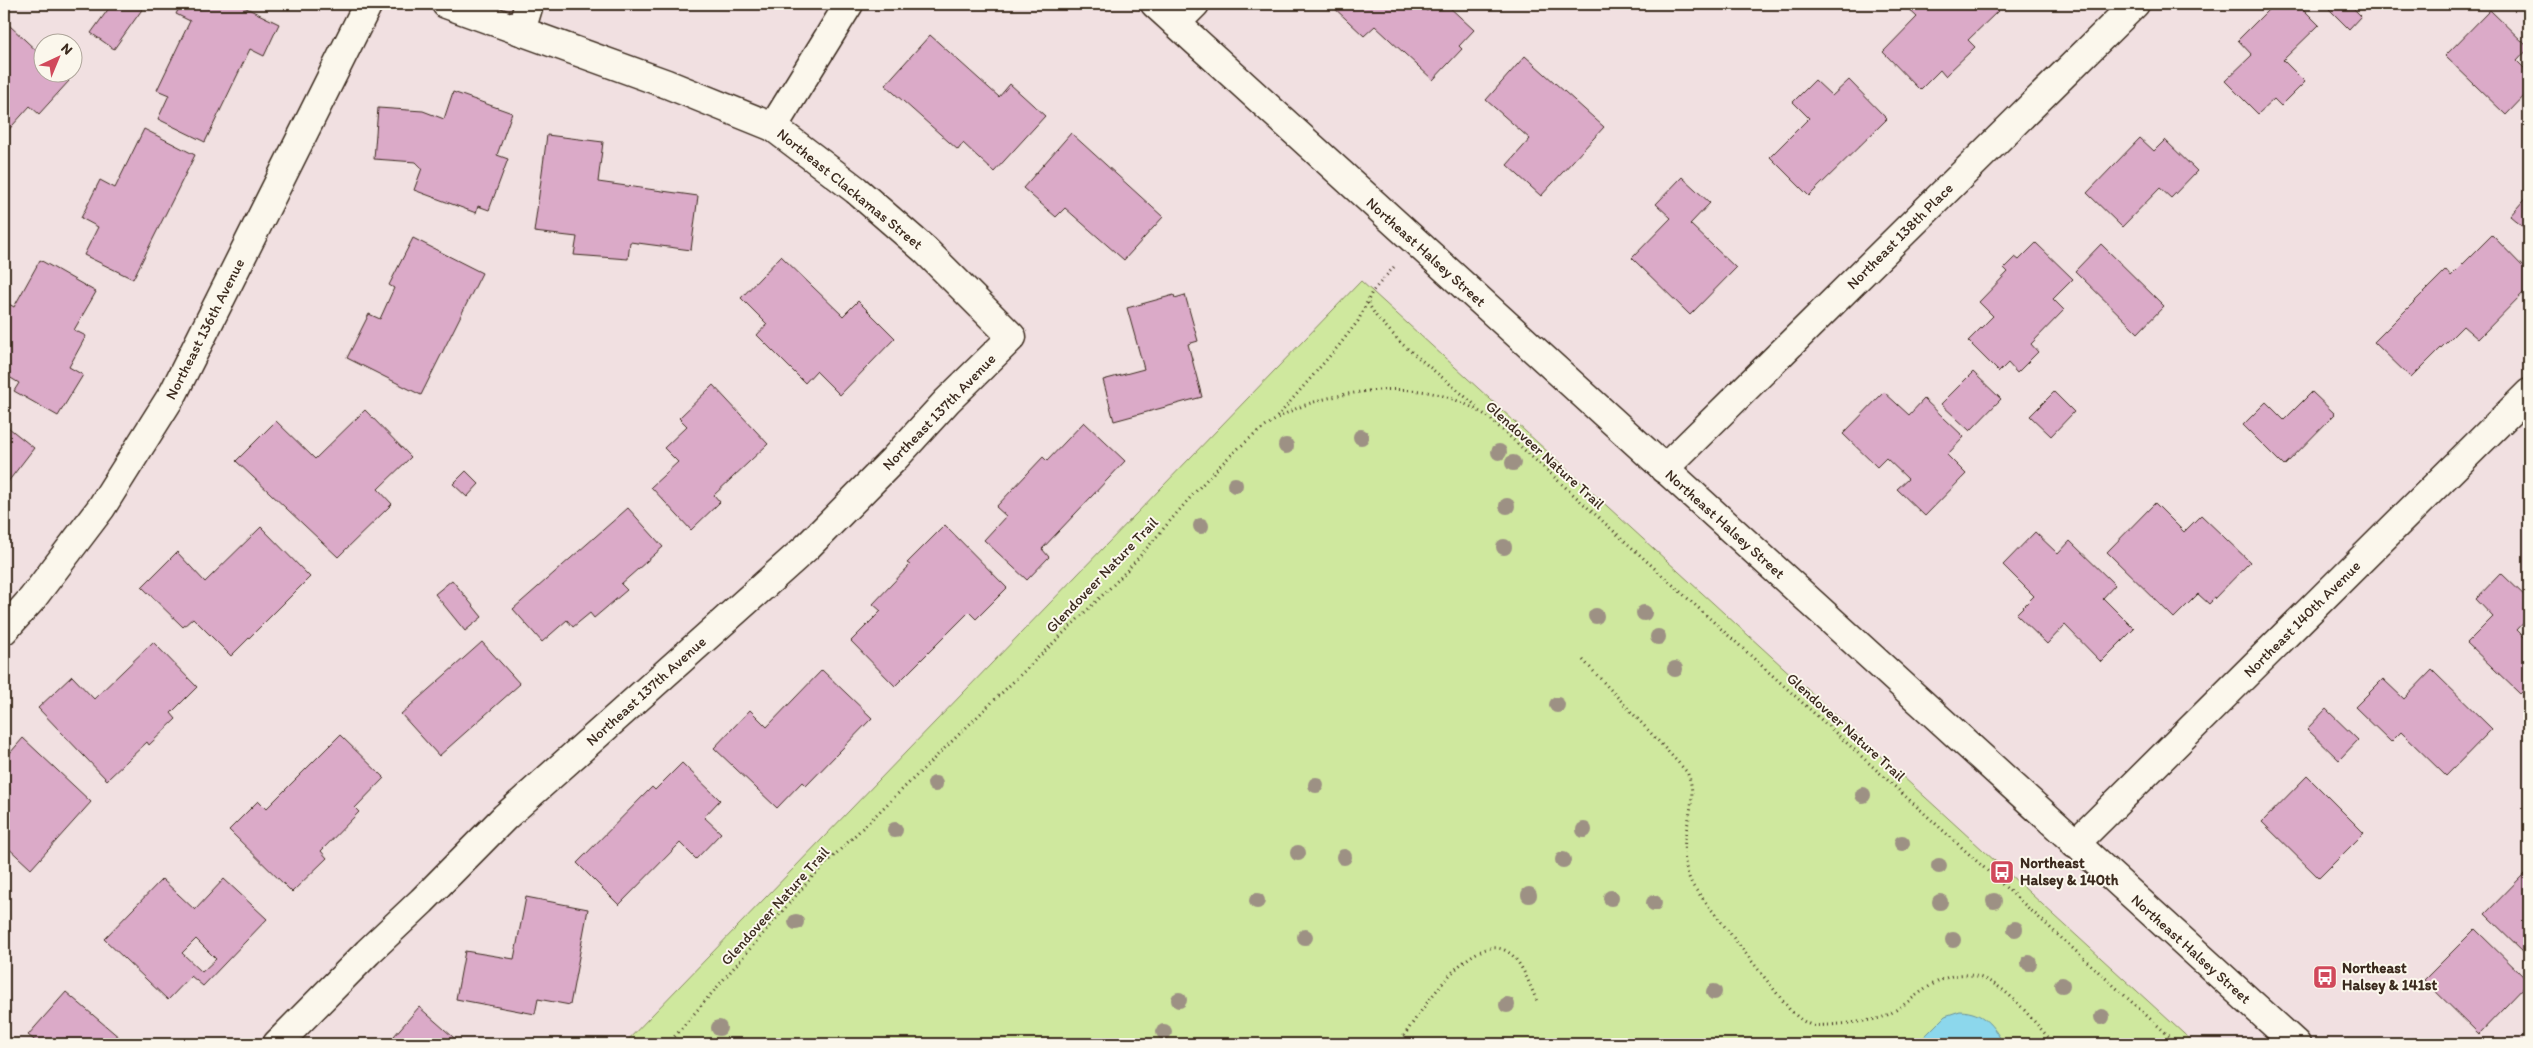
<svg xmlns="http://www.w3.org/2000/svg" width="2533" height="1048" viewBox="0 0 2533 1048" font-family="Itim,sans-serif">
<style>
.green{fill:#cfe89e;stroke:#85895e}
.water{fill:#8cd7ec;stroke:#6c929a}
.building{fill:#dbaac8;stroke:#3b2a1e;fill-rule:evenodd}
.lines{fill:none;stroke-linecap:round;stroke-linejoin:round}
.minor-casing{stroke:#3b2a1e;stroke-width:31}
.secondary-casing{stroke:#3b2a1e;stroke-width:31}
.path{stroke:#3b2a1e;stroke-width:3;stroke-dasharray:1 4;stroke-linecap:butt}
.minor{stroke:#fbf7ec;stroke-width:28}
.secondary{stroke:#fbf7ec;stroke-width:28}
.tree{fill:#9d9184}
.labels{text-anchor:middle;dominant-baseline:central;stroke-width:4;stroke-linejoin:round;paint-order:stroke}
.street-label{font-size:15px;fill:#3b2a1e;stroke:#fbf7ec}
.poi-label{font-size:15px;font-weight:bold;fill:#3b2a1e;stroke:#fbf7ec;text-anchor:start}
</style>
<rect width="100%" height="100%" fill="#f1e0e1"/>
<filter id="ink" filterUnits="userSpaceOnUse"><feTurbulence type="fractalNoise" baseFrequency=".02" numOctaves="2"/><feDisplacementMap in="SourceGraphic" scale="10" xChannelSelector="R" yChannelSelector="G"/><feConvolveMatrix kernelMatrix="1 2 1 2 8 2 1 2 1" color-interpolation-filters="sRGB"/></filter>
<g filter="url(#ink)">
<polygon class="green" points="1361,281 2195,1044 624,1044"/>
<path class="water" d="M1960,1011C1984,1012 1992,1025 2004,1044H1917L1945,1016Z"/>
<g class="building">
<polygon points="112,4 146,4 114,49 91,33"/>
<polygon points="181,4 238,4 279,24 264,56 250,49 205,142 158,119 169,95 157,90 190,21 176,14"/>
<polygon points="1332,4 1419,4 1427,11 1434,4 1446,4 1474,30 1459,46 1462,49 1433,80 1375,26 1364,36 1331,5"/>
<polygon points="1903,4 1991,4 1998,11 1968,40 1975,47 1945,76 1940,70 1920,90 1883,52 1917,17"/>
<polygon points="2274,4 2298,4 2319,25 2283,60 2305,82 2281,106 2274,99 2258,114 2225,81 2252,55 2238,40"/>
<polygon points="2334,4 2349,4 2361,16 2349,29 2329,9"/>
<polygon points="2490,10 2529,48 2517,61 2529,73 2529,91 2506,115 2445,56"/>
<polygon points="9,25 42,56 42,72 60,72 69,81 39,114 30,106 4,135 4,30"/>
<polygon points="930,35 999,97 1010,84 1045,116 994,172 963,143 958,150 885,85"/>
<polygon points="1525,56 1604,127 1541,196 1507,165 1530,139 1486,100"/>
<polygon points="1815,80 1832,96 1849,80 1887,119 1809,196 1770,157 1809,118 1793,102"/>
<polygon points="453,92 512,113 497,155 508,159 489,210 478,206 476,213 414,190 422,168 416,162 374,159 378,108 423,111 444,119"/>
<polygon points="144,129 195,155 133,279 84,255 98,227 81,218 100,180 115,188"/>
<polygon points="1071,133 1163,217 1124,260 1065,208 1056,217 1023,188"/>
<polygon points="547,135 603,142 598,182 698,196 691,250 630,242 628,259 574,255 577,237 534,232"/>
<polygon points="2140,138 2154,151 2165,140 2197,171 2171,198 2160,188 2122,227 2087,193"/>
<polygon points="1682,177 1710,203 1690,224 1736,268 1690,315 1632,258 1671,218 1656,204"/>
<polygon points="2529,194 2529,232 2510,216"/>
<polygon points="2492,235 2529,273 2529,287 2478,339 2463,326 2411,378 2374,342 2446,270 2451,276"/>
<polygon points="413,238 482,273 421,395 347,358 369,314 380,319 394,288 389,285"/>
<polygon points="2036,243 2073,279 2053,299 2064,310 2031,344 2038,352 2017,373 2008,363 1999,372 1968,341 1993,316 1979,302 2008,272 2004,268 2015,257 2019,260"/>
<polygon points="2101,244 2164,306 2138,333 2075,271"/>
<polygon points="781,256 843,316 858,301 895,338 840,395 816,371 805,383 757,335 767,324 741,298"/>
<polygon points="40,260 96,292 74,330 86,336 69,367 83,375 58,416 14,391 19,383 4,374 4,301 14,307"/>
<polygon points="1174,295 1175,298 1185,295 1198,341 1188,344 1202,397 1114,421 1103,380 1144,369 1127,308"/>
<polygon points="1973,372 2001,399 1970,431 1941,404"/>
<polygon points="713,385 768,444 714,495 720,502 691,530 651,487 678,462 664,448 687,426 679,418"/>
<polygon points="1884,392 1909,415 1924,399 1964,437 1947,455 1966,474 1925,516 1897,489 1908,479 1886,458 1877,467 1843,434"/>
<polygon points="2054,392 2074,412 2051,436 2030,416"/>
<polygon points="2312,392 2335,414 2284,466 2243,425 2266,402 2284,420"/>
<polygon points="365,410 411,457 378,489 392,504 338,557 236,461 276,421 315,459"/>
<polygon points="1084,422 1125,461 1042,549 1049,557 1027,580 984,540 1006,516 996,507 1043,457 1047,461"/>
<polygon points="4,424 34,448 4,487"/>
<polygon points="466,471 479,484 467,497 453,484"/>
<polygon points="2155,503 2184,532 2201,515 2250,562 2209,604 2198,594 2174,618 2107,552"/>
<polygon points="628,508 663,547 621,584 627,590 594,618 590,613 573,627 567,620 542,642 513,609"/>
<polygon points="945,525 1007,588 976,619 969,612 895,686 851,641 881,611 873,604 910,565 907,563"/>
<polygon points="261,527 310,577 231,656 193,618 183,627 142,587 177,552 205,582"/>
<polygon points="2035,532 2058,554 2070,541 2115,585 2103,598 2134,629 2101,662 2065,625 2047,644 2016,614 2034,596 2003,565"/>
<polygon points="2501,573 2529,600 2529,617 2517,630 2529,642 2529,685 2520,694 2467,643 2493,617 2476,599"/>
<polygon points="452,580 482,617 465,631 435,594"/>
<polygon points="153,642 197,687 171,713 176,719 149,745 147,742 107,780 38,708 72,676 94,699"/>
<polygon points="482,642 520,684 439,756 401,714"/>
<polygon points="822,670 872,718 806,786 802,782 777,808 714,748 750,710 767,727"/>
<polygon points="2432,670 2492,729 2446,776 2401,732 2391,742 2355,707 2383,679 2404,699"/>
<polygon points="2326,709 2358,740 2339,760 2307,729"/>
<polygon points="340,735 384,778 355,808 359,812 321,851 327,858 292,892 229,830 258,801 266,809"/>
<polygon points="23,738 91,802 31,869 4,844 4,796 10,789 4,784 4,760"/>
<polygon points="682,763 720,800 704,817 721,833 696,859 680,843 619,905 577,863 652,787 655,790"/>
<polygon points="2307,776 2364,833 2319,878 2262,822"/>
<polygon points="2524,874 2529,879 2529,957 2485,914"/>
<path d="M162,879L195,910L224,879L267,919L203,986L191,976L168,1000L104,939ZM196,939L216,959L202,972L182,953Z"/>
<polygon points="526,897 588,909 570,1005 538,999 535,1014 456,999 465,951 514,959"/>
<polygon points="2475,929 2529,982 2479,1034 2424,980"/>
<polygon points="66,992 127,1044 39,1044 28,1035"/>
<polygon points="419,1007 461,1044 403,1044 394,1036"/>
</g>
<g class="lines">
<defs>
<g id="minor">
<polyline points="1176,23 1195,4"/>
<polyline points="521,31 529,4"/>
<polyline points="773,127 849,4"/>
<polyline points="1664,469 2135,4"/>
<polyline points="4,630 32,599 101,508 174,392 368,4"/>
<polyline points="2075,844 2529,393"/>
<polyline points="277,1044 368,952 422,901 505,817 807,547 893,460 947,401 1012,337 925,250 856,190 773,127 667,84 446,4"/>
</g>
<polyline id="secondary" points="1155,4 2296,1044"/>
</defs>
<use href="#minor" class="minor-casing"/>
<use href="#secondary" class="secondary-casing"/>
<g class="path">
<polyline points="1368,303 1376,316 1402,344 1480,409"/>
<polyline points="1277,417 1341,343 1358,321 1372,292 1394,267"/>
<path d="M1583,660L1687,772C1704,808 1669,840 1693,886L1790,1010C1797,1016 1802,1022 1812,1025C1820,1027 1875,1021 1883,1017C1915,1003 1939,965 1979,977C2012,988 2031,1021 2055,1044"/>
<path d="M668,1044L811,878L1114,584C1167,530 1211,462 1275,420C1302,402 1337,395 1368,391C1413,386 1449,392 1487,416L2178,1044"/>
<path d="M1398,1044C1417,1019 1476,917 1514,957C1525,970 1530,986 1537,1001"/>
</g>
<use href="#minor" class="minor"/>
<use href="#secondary" class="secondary"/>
</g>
<g class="tree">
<circle cx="1361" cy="437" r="8"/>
<circle cx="1286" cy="446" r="8"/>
<circle cx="1499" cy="452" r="8"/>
<circle cx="1513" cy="463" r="8"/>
<circle cx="1235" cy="485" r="8"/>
<circle cx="1507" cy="506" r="8"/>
<circle cx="1201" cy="526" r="8"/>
<circle cx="1504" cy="547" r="8"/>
<circle cx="1644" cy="613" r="8"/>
<circle cx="1596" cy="616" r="8"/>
<circle cx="1658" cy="637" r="8"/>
<circle cx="1675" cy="669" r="8"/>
<circle cx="1557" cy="705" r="8"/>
<circle cx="935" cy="784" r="8"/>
<circle cx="1316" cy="785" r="8"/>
<circle cx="1863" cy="795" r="8"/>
<circle cx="895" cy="830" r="8"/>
<circle cx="1584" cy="830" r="8"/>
<circle cx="1902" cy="843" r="8"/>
<circle cx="1298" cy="853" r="8"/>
<circle cx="1344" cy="857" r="8"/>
<circle cx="1563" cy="860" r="8"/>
<circle cx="1939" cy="866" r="8"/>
<circle cx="1529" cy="895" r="8"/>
<circle cx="1611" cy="898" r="8"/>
<circle cx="1257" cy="901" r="8"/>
<circle cx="1994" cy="901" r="8"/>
<circle cx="1940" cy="902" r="8"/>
<circle cx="1654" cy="903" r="8"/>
<circle cx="796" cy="922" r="8"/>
<circle cx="2015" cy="929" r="8"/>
<circle cx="1305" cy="937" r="8"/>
<circle cx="1953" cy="940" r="8"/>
<circle cx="2029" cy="963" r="8"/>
<circle cx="2062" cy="985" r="8"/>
<circle cx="1714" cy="992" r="8"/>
<circle cx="1179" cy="1000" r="8"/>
<circle cx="1507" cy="1005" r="8"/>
<circle cx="2102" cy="1017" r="8"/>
<circle cx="719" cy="1028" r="8"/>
<circle cx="1164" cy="1032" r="8"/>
</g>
</g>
<defs>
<symbol id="bus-square" viewBox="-11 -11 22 22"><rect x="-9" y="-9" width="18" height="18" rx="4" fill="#d1495b" stroke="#fbf7ec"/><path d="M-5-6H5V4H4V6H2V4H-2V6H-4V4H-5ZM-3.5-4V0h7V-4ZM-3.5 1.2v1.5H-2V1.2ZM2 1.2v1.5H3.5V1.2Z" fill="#fff"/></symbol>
</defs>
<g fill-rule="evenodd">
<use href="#bus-square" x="1988" y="858" width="28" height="28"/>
<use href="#bus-square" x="2311" y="963" width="28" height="28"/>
</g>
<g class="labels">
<g class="street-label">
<text transform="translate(850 189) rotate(39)">Northeast Clackamas Street</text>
<text transform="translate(1900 236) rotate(-45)">Northeast 138th Place</text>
<text transform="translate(1426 252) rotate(42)">Northeast Halsey Street</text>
<text transform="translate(205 329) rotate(-63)">Northeast 136th Avenue</text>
<text transform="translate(939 412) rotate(-46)">Northeast 137th Avenue</text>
<text transform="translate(1545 455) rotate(42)">Glendoveer Nature Trail</text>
<text transform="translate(1725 524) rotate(42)">Northeast Halsey Street</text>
<text transform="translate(1102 575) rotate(-46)">Glendoveer Nature Trail</text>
<text transform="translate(2302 619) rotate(-45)">Northeast 140th Avenue</text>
<text transform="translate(646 691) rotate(-42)">Northeast 137th Avenue</text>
<text transform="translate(1846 727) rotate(42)">Glendoveer Nature Trail</text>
<text transform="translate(775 906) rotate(-48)">Glendoveer Nature Trail</text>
<text transform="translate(2191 949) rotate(42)">Northeast Halsey Street</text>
</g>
<g class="poi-label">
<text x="2020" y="863">Northeast<tspan x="2020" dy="17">Halsey &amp; 140th</tspan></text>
<text x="2342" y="968">Northeast<tspan x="2342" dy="17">Halsey &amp; 141st</tspan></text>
</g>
</g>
<rect width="2533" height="1048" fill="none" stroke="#fbf7ec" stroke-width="20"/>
<rect x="10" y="10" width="2513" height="1028" fill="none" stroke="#3b2a1e" stroke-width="2" filter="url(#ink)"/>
<g transform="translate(58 58) rotate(44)"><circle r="24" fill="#fbf7ec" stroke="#aea59a"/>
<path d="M0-4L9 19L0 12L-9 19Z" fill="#d1495b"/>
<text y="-8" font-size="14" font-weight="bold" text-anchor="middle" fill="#3b2a1e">N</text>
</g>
</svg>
